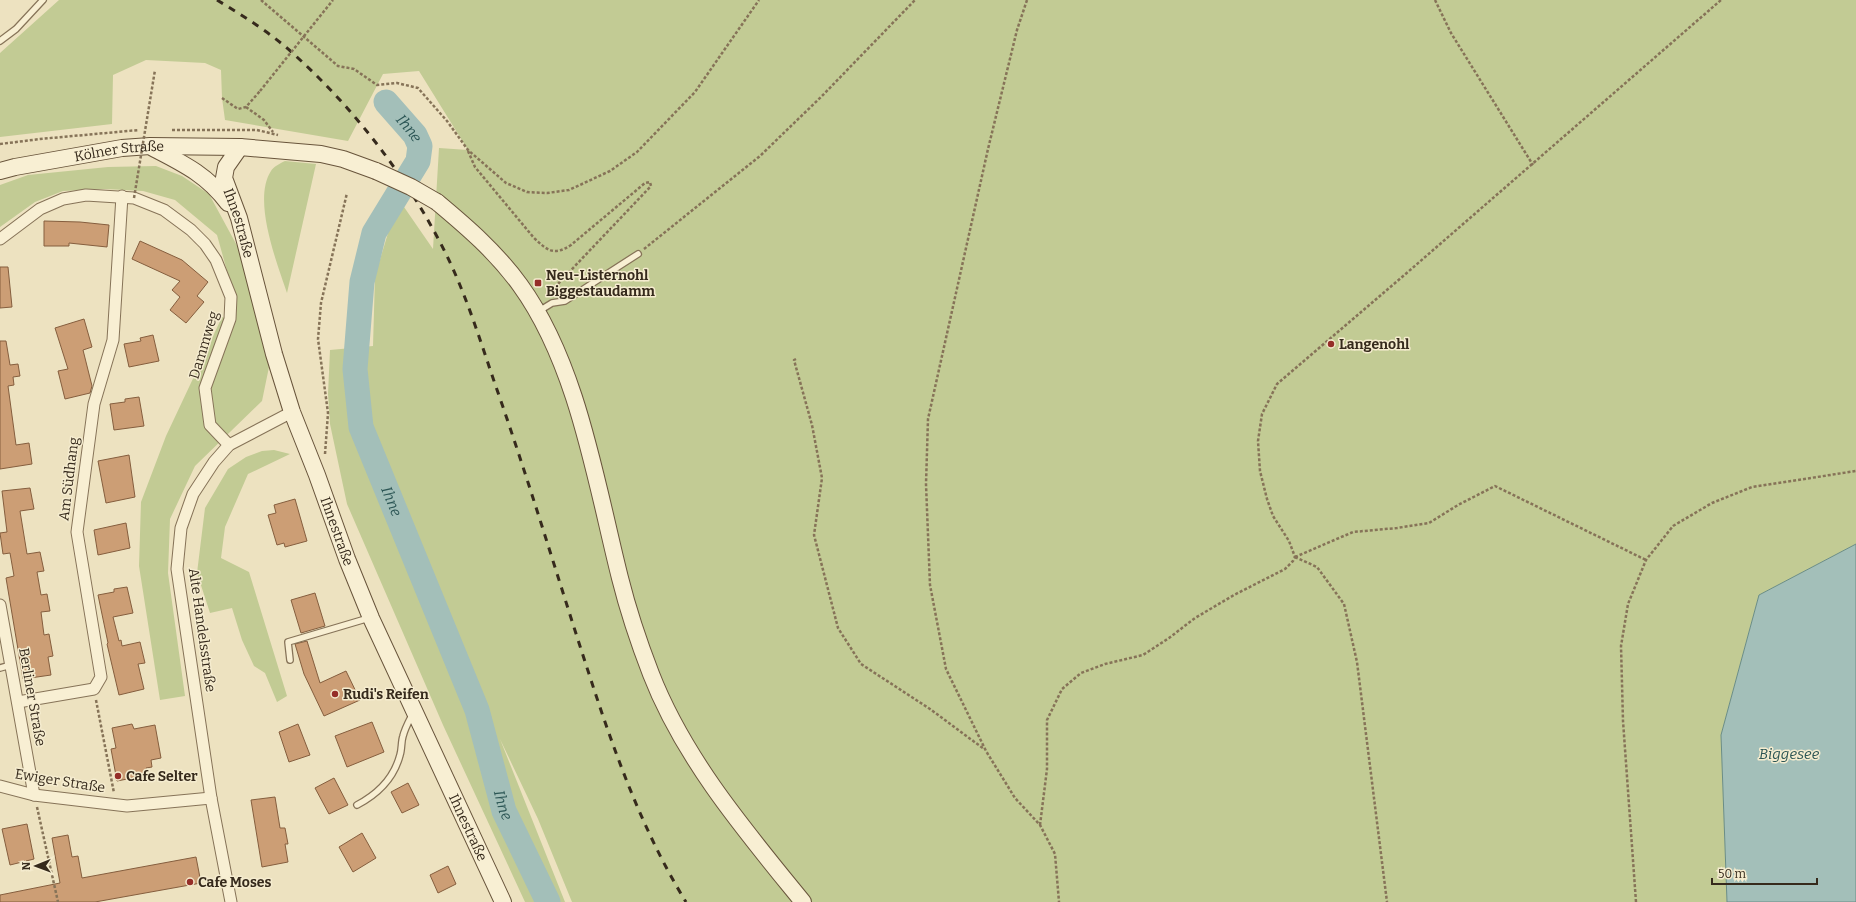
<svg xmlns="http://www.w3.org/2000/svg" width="1856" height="902" viewBox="0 0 1856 902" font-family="Bitter,serif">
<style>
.green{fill:#c2cb94}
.water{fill:#a3bfb9;stroke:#6a8d86}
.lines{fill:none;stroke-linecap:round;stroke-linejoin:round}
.river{stroke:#a3bfb9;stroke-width:25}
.building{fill:#cc9e75;stroke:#855e3e}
.service-casing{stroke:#867358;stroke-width:8}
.minor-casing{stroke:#867358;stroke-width:13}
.secondary-casing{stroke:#68543b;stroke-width:18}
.path{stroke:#867358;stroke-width:2.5;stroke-dasharray:3 2;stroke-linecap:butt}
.service{stroke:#f8efd3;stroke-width:5.5}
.minor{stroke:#f8efd3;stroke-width:11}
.secondary{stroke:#f8efd3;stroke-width:16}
.rail{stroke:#362a1c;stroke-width:3;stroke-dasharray:7 7;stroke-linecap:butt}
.secondary-bridge-casing{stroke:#68543b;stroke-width:18;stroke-linecap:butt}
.path-bridge{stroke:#867358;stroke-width:2.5;stroke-dasharray:3 2;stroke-linecap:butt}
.secondary-bridge{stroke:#f8efd3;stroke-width:16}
.poi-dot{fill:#952e28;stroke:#f5eccf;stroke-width:1.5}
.labels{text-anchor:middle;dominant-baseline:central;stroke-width:3;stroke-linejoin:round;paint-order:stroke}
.street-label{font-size:14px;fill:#362a1c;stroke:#f5eccf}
.poi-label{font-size:14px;font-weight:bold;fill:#362a1c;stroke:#f5eccf;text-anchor:start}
.water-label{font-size:15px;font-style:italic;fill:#2c5655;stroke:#f5eccf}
</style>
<rect width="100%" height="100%" fill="#ede2c0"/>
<g class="green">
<polygon points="59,0 1856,0 1856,544 1759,595 1721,735 1727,902 572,902 538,819 500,739 565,902 525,902 443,725 347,504 330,424 328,394 330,350 373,346 375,276 392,220 404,207 433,249 439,148 468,150 419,71 383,74 348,141 225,120 222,98 221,70 205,63 146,60 113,75 112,124 0,137 0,53"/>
<path d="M285,161L316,164L287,293C277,263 252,200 271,171C273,167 281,163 285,161Z"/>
<polygon points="156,166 182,176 209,194 241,253 269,367 262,401 195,466 170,519 168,573 185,696 160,700 139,566 141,502 166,436 222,317 233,321 234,296 217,235 175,200 143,191 105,189 63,191 35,202 0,227 0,185 28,175 108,167"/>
<polygon points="274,450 290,454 248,474 225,527 221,558 249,572 287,696 277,702 265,673 254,666 242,640 232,608 210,613 197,573 205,508 228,469 246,457 262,451"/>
</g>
<polygon class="water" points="1856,544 1856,902 1727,902 1721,735 1759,595"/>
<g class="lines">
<path class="river" id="s1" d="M386,102L415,135L420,146L418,161L374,233L362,282L355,369L361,427L477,710L504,811L548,902"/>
</g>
<g class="building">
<polygon points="44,221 80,222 109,225 107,247 69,243 69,246 44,246"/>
<polygon points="140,241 182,260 208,282 197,296 204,302 186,323 170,310 180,297 172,290 180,281 132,259"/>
<polygon points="0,267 8,267 12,307 0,308"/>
<polygon points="84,319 92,347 83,350 92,386 90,393 65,399 58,371 68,369 55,328"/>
<polygon points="153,335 159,361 129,367 124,344 141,341 140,338"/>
<polygon points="0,341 6,341 10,365 18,364 20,376 13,377 14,385 8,386 16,445 29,443 32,464 0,469"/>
<polygon points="139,397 144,426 114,430 110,404 125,402 125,399"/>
<polygon points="129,455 135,497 106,503 98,461"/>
<polygon points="30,488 34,509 20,511 27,554 40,552 44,571 37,572 41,595 47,594 50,611 41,612 44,635 49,634 53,656 48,657 51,675 23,679 6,578 14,576 10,553 3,554 0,533 7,532 2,491"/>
<polygon points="295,499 307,541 285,547 284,543 277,545 268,515 276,513 274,505"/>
<polygon points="126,523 130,548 98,555 94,530"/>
<polygon points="127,587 133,613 113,617 119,641 121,640 122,646 140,642 145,663 138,664 144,689 119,695 107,644 108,643 98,595 114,592 114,589"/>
<polygon points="315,593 325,626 301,633 291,600"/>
<polygon points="307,641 320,683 346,671 360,700 324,716 304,674 295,644"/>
<polygon points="372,722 384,752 347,767 335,736"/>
<polygon points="132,724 134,729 155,725 161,758 151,760 152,767 146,768 148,775 117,781 111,749 116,748 112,728"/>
<polygon points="298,724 310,755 289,762 279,732"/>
<polygon points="334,778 348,805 329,814 315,788"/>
<polygon points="408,783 419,805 402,813 391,792"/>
<polygon points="275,797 280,828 285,828 288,844 285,844 288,862 262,867 251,800"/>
<polygon points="27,824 34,859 10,865 2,829"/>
<polygon points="362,833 376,858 353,872 339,847"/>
<polygon points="68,835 72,857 78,856 82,878 196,857 201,883 95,902 0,902 0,895 60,883 52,838"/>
<polygon points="448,866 456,884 438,893 430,875"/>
</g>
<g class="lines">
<defs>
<g id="service">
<polyline points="0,41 16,29 43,0"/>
<polyline points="539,311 552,303 565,301 638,254"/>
<polyline points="290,660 288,642 369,618"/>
<polyline points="0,668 11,665"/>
<path d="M357,805C378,794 394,778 400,755C402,749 401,742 403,736C405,728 409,721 413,713"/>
</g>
<g id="minor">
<polyline points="0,239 40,209 63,199 86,195 134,198 164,210 191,230 205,244 216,260 231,297 230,319 205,388 210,425 229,445"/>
<polyline points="0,605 34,795"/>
<polyline points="18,702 94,689 101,677 77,532 94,404 113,340 122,196"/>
<polyline points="0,786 34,795 127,806 211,798"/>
<polyline points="231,902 211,798 177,569 181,528 193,494 214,462 229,445 292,412"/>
</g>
<g id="secondary">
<path id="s2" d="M240,147L226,167L224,178L239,218L274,354L292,412L317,475L347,559L371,618L503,902"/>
<path d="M153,148C184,164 207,175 228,203"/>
<path id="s3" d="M0,171L15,167L122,148L150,146L240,147L321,154L343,159L376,171"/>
<path d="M437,202C467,227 496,252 520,285C578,365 596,483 620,578C628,610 639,643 651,674C684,759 746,832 803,902"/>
</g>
</defs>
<use href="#service" class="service-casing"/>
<use href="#minor" class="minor-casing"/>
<use href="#secondary" class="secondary-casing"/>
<g class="path">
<polyline points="261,0 338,66 354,69 377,85 397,83 418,88 447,121 468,150 506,183 527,192 547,193 569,190 610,171 637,152 695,92 759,0"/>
<polyline points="1027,0 1017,30 988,149 928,419 926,484 930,585 946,669 986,751 1015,798 1040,825 1055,854 1059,902"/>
<polyline points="1435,0 1451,33 1533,165"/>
<polyline points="222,98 238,109 246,107 260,91"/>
<polyline points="246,107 264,120 273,132"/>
<polyline points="172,130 257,130 278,135"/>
<polyline points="0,144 40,139 139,130"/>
<path d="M468,151L475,167L534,238C548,251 554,256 571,245L645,183L650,182L651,186L555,287L554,294"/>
<polyline points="644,249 760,156 822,96 915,0"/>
<polyline points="796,359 794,360 812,425 822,478 814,535 838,628 861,664 930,709 984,749"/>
<polyline points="325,454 328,413 318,339 321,303 347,193"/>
<polyline points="1295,557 1353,532 1397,528 1429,523 1458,505 1495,486 1646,560"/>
<polyline points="1295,557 1317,567 1344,604 1357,662 1387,902"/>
<polyline points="96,700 114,793"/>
<polyline points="37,807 58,902"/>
<polyline points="1040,825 1047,769 1047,720 1062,689 1081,673 1105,664 1143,655 1169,638 1195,618 1234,595 1285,569 1293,561 1295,557 1289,541 1273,516 1267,499 1260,471 1258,441 1262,414 1277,384 1409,271 1721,0"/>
<polyline points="1636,902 1623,721 1621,646 1628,604 1646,560 1673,526 1712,503 1752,487 1856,471"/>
</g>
<use href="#service" class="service"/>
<use href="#minor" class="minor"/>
<use href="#secondary" class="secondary"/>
<path class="rail" d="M217,0C245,17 274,35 298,58C357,112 409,180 445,252C466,294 480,340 495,384C529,481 558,579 590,677C615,754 643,832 686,902"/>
<defs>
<polyline id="secondary-bridge" points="376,171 411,187 437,202"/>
</defs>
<use href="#secondary-bridge" class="secondary-bridge-casing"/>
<g class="path-bridge">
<polyline points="260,91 333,0"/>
<polyline points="134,198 155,70"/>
</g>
<use href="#secondary-bridge" class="secondary-bridge"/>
</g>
<g class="poi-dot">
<rect x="534" y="279" width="8" height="8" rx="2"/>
<circle cx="1331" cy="344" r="4"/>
<circle cx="335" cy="694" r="4"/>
<circle cx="118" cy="776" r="4"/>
<circle cx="190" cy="882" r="4"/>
</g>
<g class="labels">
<g class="street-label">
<text stroke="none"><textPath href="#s3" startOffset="121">Kölner Straße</textPath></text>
<text stroke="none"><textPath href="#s2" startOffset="83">Ihnestraße</textPath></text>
<text transform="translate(204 345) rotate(-73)">Dammweg</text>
<text transform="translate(69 479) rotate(-83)">Am Südhang</text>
<text stroke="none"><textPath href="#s2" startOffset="407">Ihnestraße</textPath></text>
<text transform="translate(202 630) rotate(82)">Alte Handelsstraße</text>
<text transform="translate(32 697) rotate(80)">Berliner Straße</text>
<text transform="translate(60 781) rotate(9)">Ewiger Straße</text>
<text stroke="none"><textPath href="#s2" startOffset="731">Ihnestraße</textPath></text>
</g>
<g class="poi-label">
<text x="546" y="275">Neu-Listernohl<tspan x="546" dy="16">Biggestaudamm</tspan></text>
<text x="1339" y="344">Langenohl</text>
<text x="343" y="694">Rudi's Reifen</text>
<text x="126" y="776">Cafe Selter</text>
<text x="198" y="882">Cafe Moses</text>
</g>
<g class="water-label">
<text stroke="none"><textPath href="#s1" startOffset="35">Ihne</textPath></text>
<text stroke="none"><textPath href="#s1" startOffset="432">Ihne</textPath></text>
<text x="1789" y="754">Biggesee</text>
<text stroke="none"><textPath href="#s1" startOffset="756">Ihne</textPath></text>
</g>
</g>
<g transform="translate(36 866) rotate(269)" stroke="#f5eccf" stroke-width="3" paint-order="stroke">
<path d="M0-3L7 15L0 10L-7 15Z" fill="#362a1c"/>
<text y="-6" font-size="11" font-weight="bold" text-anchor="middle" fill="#362a1c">N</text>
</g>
<path d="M1712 878v6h105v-6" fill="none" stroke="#362a1c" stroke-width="2"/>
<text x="1718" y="878" font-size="12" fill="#362a1c" stroke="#f5eccf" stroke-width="3" paint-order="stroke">50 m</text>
</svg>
